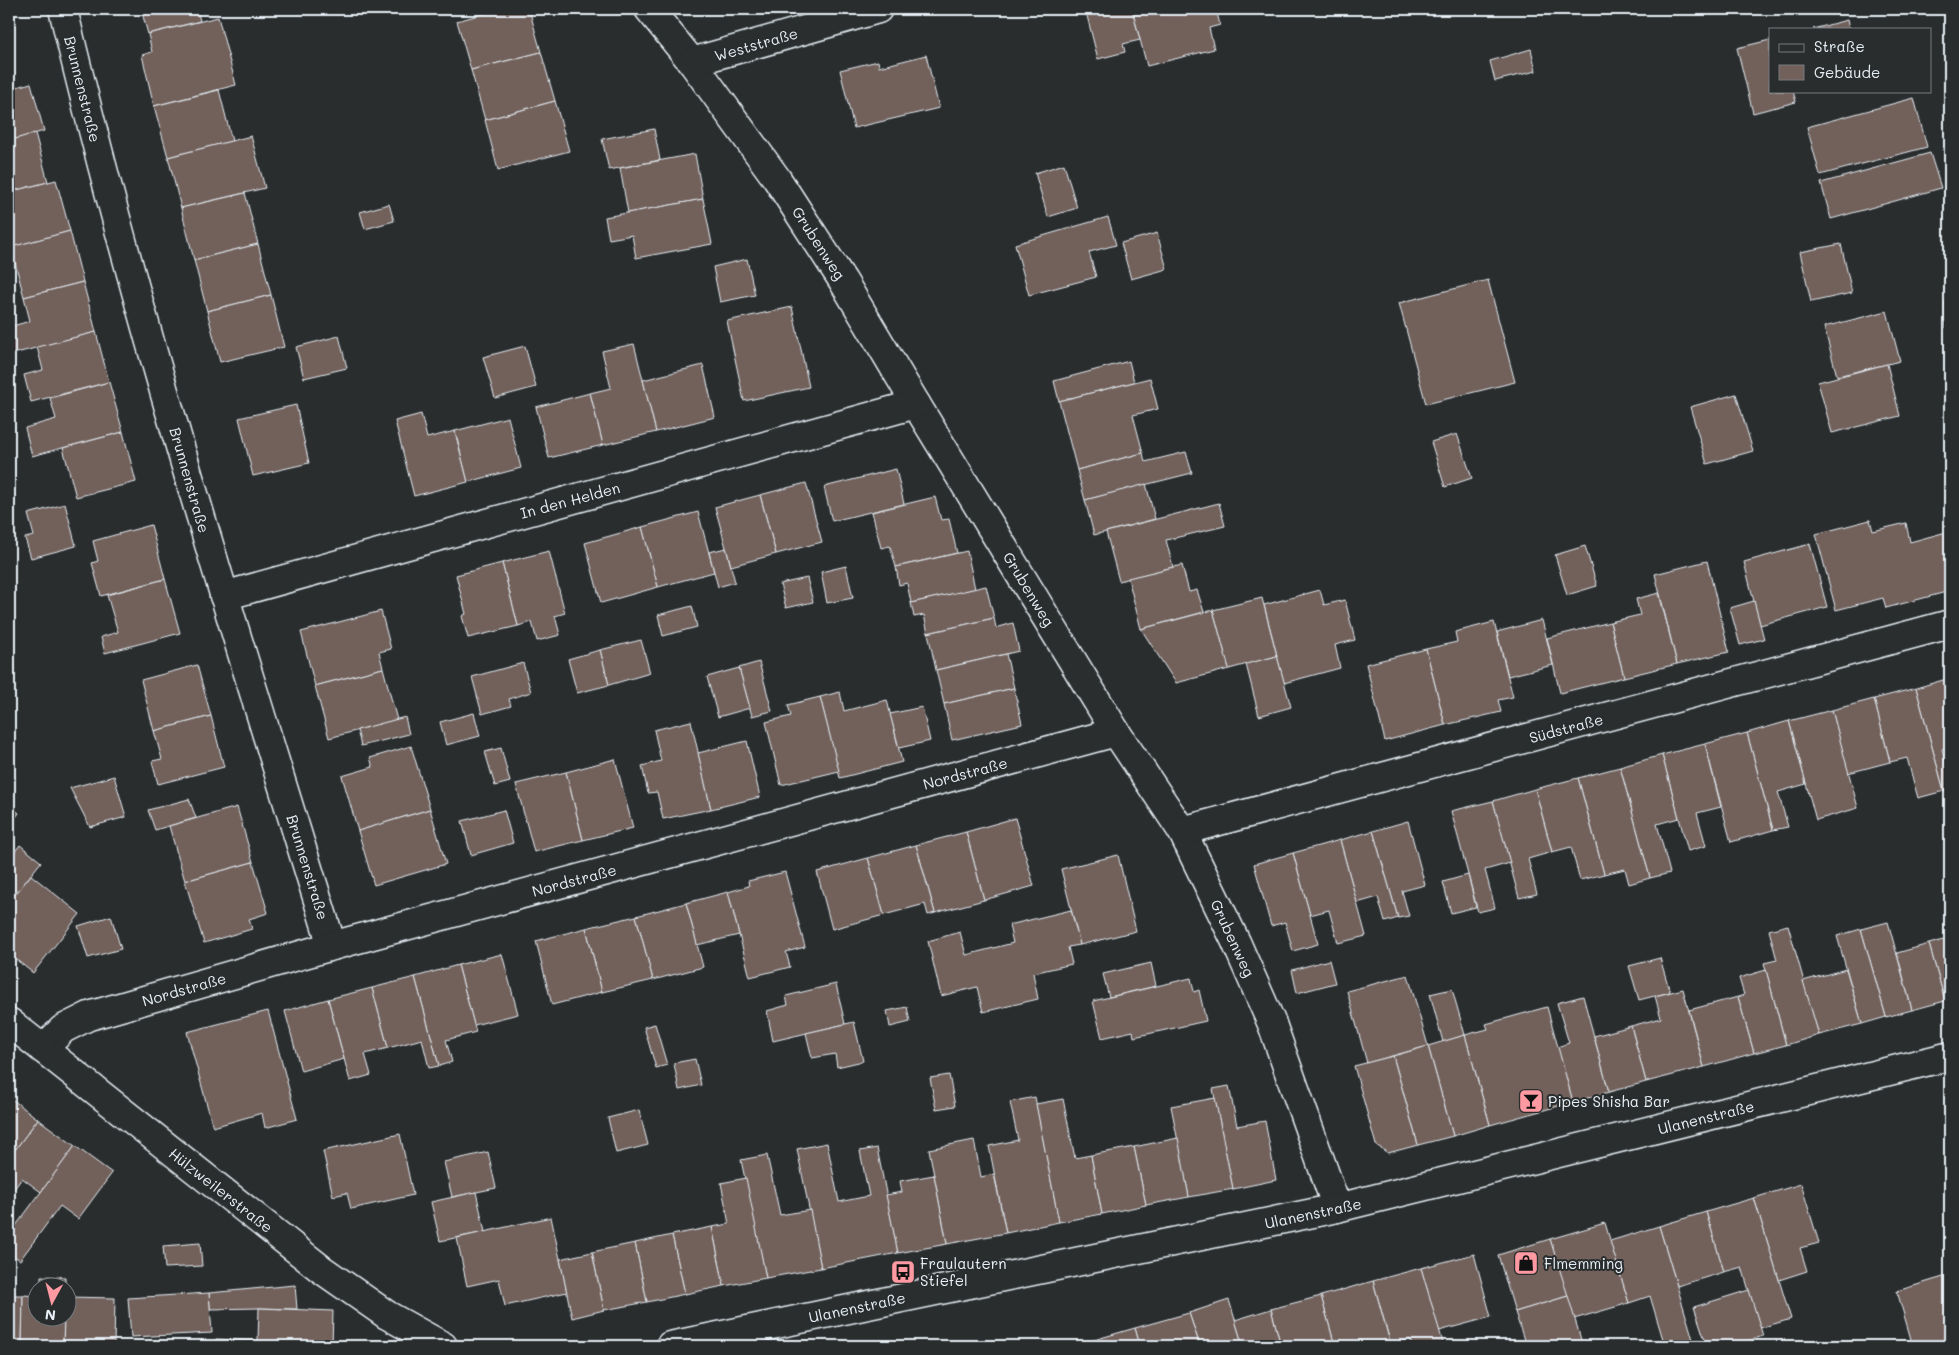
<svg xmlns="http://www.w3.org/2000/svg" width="1959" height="1355" viewBox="0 0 1959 1355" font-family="Mali,sans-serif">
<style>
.building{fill:#72605a;stroke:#e8f1f8}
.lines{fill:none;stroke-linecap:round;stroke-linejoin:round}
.minor-casing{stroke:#e8f1f8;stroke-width:31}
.tertiary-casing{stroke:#e8f1f8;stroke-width:31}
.minor{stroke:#2a2d2e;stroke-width:28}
.tertiary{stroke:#2a2d2e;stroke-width:28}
.labels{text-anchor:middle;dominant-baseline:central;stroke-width:4;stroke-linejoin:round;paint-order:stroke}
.street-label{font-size:15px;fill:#e8f1f8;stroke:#2a2d2e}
.poi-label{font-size:15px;fill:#e8f1f8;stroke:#2a2d2e;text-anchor:start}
</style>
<rect width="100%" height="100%" fill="#2a2d2e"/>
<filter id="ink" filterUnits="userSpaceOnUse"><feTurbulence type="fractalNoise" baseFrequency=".02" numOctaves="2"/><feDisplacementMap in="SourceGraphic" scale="10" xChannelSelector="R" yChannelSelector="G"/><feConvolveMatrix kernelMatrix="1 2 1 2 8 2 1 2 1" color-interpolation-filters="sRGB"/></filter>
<g filter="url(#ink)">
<g class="building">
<polygon points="141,9 197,9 200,21 148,34"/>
<polygon points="501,9 529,9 541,52 471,70 457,21"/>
<polygon points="1098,9 1132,9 1140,40 1123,44 1125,52 1098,59 1086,12"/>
<polygon points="1132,9 1216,9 1220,25 1209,28 1214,49 1147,66"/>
<polygon points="1850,9 1864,9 1853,12"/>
<polygon points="218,17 236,85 154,106 142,55 152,52 148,34"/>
<polygon points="1847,20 1849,29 1813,29"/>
<polygon points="1770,40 1770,91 1793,91 1796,102 1753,113 1737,48"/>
<polygon points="1531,49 1536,71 1495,81 1490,61"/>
<polygon points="541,52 555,101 485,120 471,70"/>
<polygon points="926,55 939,108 854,128 840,70 878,61 879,67"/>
<polygon points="31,83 44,131 9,141 9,89"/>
<polygon points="219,90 232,141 168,157 154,106"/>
<polygon points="1914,98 1927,147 1820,175 1807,127"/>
<polygon points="555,101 569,151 498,170 485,120"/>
<polygon points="654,129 660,160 609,170 602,139"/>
<polygon points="35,133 48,182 9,192 9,141"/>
<polygon points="251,136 265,188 181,208 168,157"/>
<polygon points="1930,153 1941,188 1831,219 1821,183"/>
<polygon points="695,154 703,199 628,213 620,168"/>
<polygon points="1064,164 1077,208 1048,217 1035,173"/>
<polygon points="56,180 70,231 9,248 9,192"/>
<polygon points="245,193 258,244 194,260 181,208"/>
<polygon points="703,199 712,244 636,258 632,235 609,239 605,217"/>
<polygon points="389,204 394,221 365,229 360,212"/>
<polygon points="1108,217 1116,245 1089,252 1096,277 1029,295 1015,244"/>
<polygon points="70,231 83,282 24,297 11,247"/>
<polygon points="1157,233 1167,269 1131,279 1121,243"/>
<polygon points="258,244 271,295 207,311 194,260"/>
<polygon points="1841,244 1852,293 1811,302 1800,252"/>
<polygon points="747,259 755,295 720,302 713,267"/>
<polygon points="1488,280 1515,382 1426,404 1399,303"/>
<polygon points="83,282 96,332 9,355 9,327 30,321 24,297"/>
<polygon points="271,295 284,347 220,362 207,311"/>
<polygon points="1950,301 1950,327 1946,328 1945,302"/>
<polygon points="792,307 809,387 744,401 727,321"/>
<polygon points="1887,311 1900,361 1837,376 1824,327"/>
<polygon points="96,332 109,382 31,402 24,375 43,370 37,347"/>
<polygon points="339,336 347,368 304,378 296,347"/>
<polygon points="634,344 656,432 603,445 590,393 611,388 602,351"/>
<polygon points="525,346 536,387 495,398 483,357"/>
<polygon points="1129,361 1134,382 1059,401 1054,381"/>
<polygon points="1887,364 1900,416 1832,433 1818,382"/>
<polygon points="703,365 715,417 656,432 643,380"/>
<polygon points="1150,378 1158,409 1133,415 1143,453 1077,470 1059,401"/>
<polygon points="109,382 123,432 32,456 25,428 56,419 50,398"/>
<polygon points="590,393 603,445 549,458 536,407"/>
<polygon points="1736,394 1753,451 1707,464 1690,407"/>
<polygon points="296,405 309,463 253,476 239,418"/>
<polygon points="421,414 427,438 455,431 468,482 414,496 395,421"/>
<polygon points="508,417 521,468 468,482 455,431"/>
<polygon points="123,432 136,482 76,497 63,448"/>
<polygon points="1457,434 1472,478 1445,487 1431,442"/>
<polygon points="1186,452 1192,473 1085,500 1077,470 1143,453 1145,462"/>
<polygon points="896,469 904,504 832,521 824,487"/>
<polygon points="806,483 822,542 776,554 760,495"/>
<polygon points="1146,484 1155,519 1094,535 1085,500"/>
<polygon points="760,495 776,554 731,566 715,507"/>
<polygon points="935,497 941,520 949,519 957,553 896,567 890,546 881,548 872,512"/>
<polygon points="1219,503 1225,526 1166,540 1173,567 1119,581 1106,532"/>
<polygon points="65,504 76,546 31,558 25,538 34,536 28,514"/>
<polygon points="698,512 714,572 658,587 642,527"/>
<polygon points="1870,520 1873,531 1906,523 1910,542 1950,531 1950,591 1886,608 1883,598 1836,610 1816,534"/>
<polygon points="151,525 165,579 101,596 92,563 98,561 93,541"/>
<polygon points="642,527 658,587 601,603 585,543"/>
<polygon points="1810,544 1827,607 1760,625 1744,562"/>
<polygon points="1585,546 1597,586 1567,595 1555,555"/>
<polygon points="726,548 735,582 718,587 709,552"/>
<polygon points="549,551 565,613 555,616 560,635 537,641 532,622 518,626 502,563"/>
<polygon points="967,551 975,589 911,603 907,583 899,585 896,567"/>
<polygon points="1707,561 1729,652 1677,664 1655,574"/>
<polygon points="502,563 518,626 468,638 462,616 466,614 456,575"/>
<polygon points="1182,565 1189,592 1197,590 1204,612 1141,629 1128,578"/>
<polygon points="846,566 853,598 827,603 821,572"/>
<polygon points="807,578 813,602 786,608 780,584"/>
<polygon points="165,579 180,633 105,653 101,637 118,632 107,595"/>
<polygon points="986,586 994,618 928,633 924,615 914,617 911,603"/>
<polygon points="1320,590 1324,605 1345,600 1355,640 1335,645 1340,668 1284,683 1264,605"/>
<polygon points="1659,593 1677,664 1624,677 1610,622 1640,615 1636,599"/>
<polygon points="1262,598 1277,656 1229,669 1213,610"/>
<polygon points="1754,601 1764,639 1740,645 1730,608"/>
<polygon points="692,606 697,627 663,636 658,615"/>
<polygon points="1213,610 1229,669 1176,683 1141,629"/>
<polygon points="381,611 391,649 379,652 383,668 315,686 301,632"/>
<polygon points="994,618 996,628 1013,623 1019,651 936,670 928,633"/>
<polygon points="1542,620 1553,665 1508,676 1497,632"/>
<polygon points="1494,622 1513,697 1498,700 1501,712 1445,725 1426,649 1457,642 1455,632"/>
<polygon points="1610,622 1624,677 1560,693 1547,638"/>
<polygon points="641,640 650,673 609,685 600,650"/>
<polygon points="1426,649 1445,725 1385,741 1366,664"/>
<polygon points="600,650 609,685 577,693 568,659"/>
<polygon points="1006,654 1014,688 944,704 936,670"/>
<polygon points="1277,656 1291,707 1259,716 1246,664"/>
<polygon points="759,662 772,711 752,716 739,668"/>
<polygon points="523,663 531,692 509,699 511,706 482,714 472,677"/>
<polygon points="197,665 211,716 154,731 141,680"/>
<polygon points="383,668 397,720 329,738 315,686"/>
<polygon points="739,668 750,708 718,717 707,677"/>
<polygon points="1950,678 1950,746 1942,749 1950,779 1950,789 1944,791 1916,688"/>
<polygon points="1014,688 1022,724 952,740 944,704"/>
<polygon points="1916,688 1944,791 1918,798 1907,758 1890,762 1874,699"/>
<polygon points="840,692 844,711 887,700 902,762 840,778 820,697"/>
<polygon points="820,697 839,771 781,785 766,722 791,716 788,705"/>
<polygon points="1874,699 1890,762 1848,773 1832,710"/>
<polygon points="922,707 930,741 899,748 890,714"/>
<polygon points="1832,710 1858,808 1816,820 1789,721"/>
<polygon points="474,713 480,736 446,745 440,722"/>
<polygon points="211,716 224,767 158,784 152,761 162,759 154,731"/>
<polygon points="405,717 409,734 361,746 357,730"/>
<polygon points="691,721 711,809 663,819 657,792 648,793 642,766 661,761 654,730"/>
<polygon points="1789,721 1806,784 1778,792 1788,827 1773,830 1747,733"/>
<polygon points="1747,733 1773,830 1731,842 1705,744"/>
<polygon points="747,741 760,797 711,809 698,753"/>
<polygon points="1705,744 1721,807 1697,813 1706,846 1688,851 1662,755"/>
<polygon points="411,746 430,809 358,831 342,776 373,767 370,758"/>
<polygon points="501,748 510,782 495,786 485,752"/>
<polygon points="1662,755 1679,818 1657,824 1670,873 1650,878 1620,767"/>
<polygon points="615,759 633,828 583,840 566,772"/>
<polygon points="1620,767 1650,878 1629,884 1625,869 1604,874 1578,778"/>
<polygon points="566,772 583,840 534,852 516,784"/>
<polygon points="114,776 126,817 90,827 70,788"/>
<polygon points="1578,778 1604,874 1580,880 1571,847 1552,852 1535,789"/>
<polygon points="1535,789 1552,852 1528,859 1537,894 1519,898 1493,801"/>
<polygon points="189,799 196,818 155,830 148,810"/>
<polygon points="1493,801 1510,863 1485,870 1495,908 1478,912 1451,811"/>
<polygon points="9,805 19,813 9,826"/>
<polygon points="237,807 253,862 185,881 169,826"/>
<polygon points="430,809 446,864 374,885 358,831"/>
<polygon points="504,810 513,843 471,855 462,821"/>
<polygon points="1015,818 1034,886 984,900 966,832"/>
<polygon points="1408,821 1425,885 1402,891 1409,916 1398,918 1373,831"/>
<polygon points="1373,831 1398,918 1385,922 1378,897 1357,903 1340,840"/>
<polygon points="966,832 984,900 935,913 916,845"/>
<polygon points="1340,840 1366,936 1338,943 1329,910 1310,915 1293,853"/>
<polygon points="20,845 41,862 9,902 9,859"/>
<polygon points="916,845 935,913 928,915 925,904 884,915 868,858"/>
<polygon points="1293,853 1318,944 1293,951 1285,922 1271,926 1254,864"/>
<polygon points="1118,855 1136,931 1080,945 1061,869"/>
<polygon points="868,858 884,915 832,929 817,872"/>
<polygon points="253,862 268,913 249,919 252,929 204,943 185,881"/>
<polygon points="785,872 805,947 786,952 790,967 750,977 728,892 749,886 748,881"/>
<polygon points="31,875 80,914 33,973 9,954 9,902"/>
<polygon points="1468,875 1476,907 1451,913 1443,882"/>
<polygon points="728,892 739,935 697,945 686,903"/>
<polygon points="686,903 703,967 653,980 636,916"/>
<polygon points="1071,910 1080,945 1068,947 1072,964 1033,973 1038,999 983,1012 977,987 941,996 928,941 960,932 966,955 1013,943 1009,925"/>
<polygon points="111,916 121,949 88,958 78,926"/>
<polygon points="636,916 653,980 602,992 586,928"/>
<polygon points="1888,922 1912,1010 1886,1017 1861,929"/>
<polygon points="1788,925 1819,1035 1786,1045 1764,963 1777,960 1769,930"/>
<polygon points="586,928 602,992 552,1005 536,941"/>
<polygon points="1861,929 1886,1017 1862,1024 1837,936"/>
<polygon points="1950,938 1950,999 1945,1001 1929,944"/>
<polygon points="1929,944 1945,1001 1912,1010 1897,953"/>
<polygon points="502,954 518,1014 474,1025 458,965"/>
<polygon points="1660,958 1670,992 1639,1000 1629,966"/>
<polygon points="1329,960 1335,983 1297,993 1292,970"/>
<polygon points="1151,963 1156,986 1109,997 1103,974"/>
<polygon points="458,965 476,1032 446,1040 452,1062 439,1066 415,977"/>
<polygon points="1846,969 1862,1024 1819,1035 1803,981"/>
<polygon points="1766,970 1786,1045 1754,1053 1738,997 1744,995 1739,978"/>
<polygon points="1408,975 1428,1046 1367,1063 1347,991"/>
<polygon points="415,977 439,1066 429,1068 422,1039 388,1048 372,988"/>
<polygon points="1191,978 1194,992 1199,990 1206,1021 1134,1037 1133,1031 1102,1038 1093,1001"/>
<polygon points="836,984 845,1024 773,1041 767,1011 788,1005 786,996"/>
<polygon points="372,988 388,1048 365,1054 371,1075 350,1081 328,999"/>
<polygon points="1452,989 1465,1035 1443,1042 1430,994"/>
<polygon points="1683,989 1704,1067 1646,1082 1631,1026 1661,1018 1655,996"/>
<polygon points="1583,996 1609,1092 1573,1102 1557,1047 1569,1043 1557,1003"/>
<polygon points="1738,997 1754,1053 1704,1067 1689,1010"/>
<polygon points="328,999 344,1059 301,1071 285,1011"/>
<polygon points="907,1007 910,1022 890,1027 887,1011"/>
<polygon points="1547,1007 1573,1102 1490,1125 1465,1035 1488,1029 1486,1024"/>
<polygon points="268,1011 297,1119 265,1128 262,1113 213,1127 187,1032"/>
<polygon points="854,1022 863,1061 837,1067 835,1054 812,1058 806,1033"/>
<polygon points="655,1024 667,1065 656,1068 644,1027"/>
<polygon points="1631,1026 1646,1082 1609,1092 1594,1036"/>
<polygon points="1465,1035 1490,1125 1453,1136 1428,1046"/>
<polygon points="1428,1046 1453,1136 1418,1145 1393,1056"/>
<polygon points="1393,1056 1418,1145 1388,1153 1376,1145 1354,1066"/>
<polygon points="695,1059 701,1085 679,1090 674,1063"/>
<polygon points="949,1075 955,1106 936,1109 930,1078"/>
<polygon points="1229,1086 1237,1126 1265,1121 1276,1180 1233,1189 1213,1089"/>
<polygon points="9,1097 38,1119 9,1158"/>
<polygon points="1035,1097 1059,1222 1006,1233 989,1146 1018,1140 1010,1102"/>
<polygon points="1215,1098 1233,1189 1189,1197 1171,1106"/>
<polygon points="1063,1099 1075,1158 1091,1155 1102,1214 1059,1222 1036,1104"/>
<polygon points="639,1110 648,1145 616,1153 608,1118"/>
<polygon points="38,1119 75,1146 41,1192 22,1178 9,1196 9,1158"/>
<polygon points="400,1134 413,1195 351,1209 347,1193 333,1196 323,1151"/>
<polygon points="1178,1138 1189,1197 1146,1205 1134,1147"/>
<polygon points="974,1140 981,1177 994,1174 1006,1233 947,1244 929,1149"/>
<polygon points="827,1143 839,1202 869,1196 860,1151 877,1148 898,1253 821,1268 797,1149"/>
<polygon points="75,1146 112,1173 78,1219 60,1206 20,1260 9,1252 9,1235"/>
<polygon points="1134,1147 1146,1205 1102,1214 1091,1155"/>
<polygon points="488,1152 496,1188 452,1197 444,1162"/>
<polygon points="767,1155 780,1215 810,1210 821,1268 766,1278 741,1160"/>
<polygon points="934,1175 947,1244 898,1253 886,1195 902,1192 900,1181"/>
<polygon points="746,1178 766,1278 724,1286 712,1227 729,1224 721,1183"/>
<polygon points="1801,1184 1819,1243 1800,1248 1807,1271 1779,1280 1754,1198"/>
<polygon points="476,1192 485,1232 440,1241 431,1202"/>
<polygon points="1754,1198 1791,1319 1760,1328 1742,1267 1724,1272 1706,1212"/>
<polygon points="1706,1212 1724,1272 1677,1286 1659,1226"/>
<polygon points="551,1217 567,1292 505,1306 499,1279 467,1286 457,1238"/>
<polygon points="1605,1223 1629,1303 1574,1319 1550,1239"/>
<polygon points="1659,1226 1695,1346 1665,1346 1650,1296 1629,1303 1610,1241"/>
<polygon points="712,1227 724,1286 685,1294 672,1235"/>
<polygon points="672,1235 685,1294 647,1302 635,1243"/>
<polygon points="1550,1239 1568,1296 1515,1312 1498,1255"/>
<polygon points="200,1243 202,1266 165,1268 163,1246"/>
<polygon points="635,1243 647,1302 604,1310 592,1252"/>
<polygon points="592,1252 604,1310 572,1318 560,1259"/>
<polygon points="1474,1254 1491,1317 1439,1331 1421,1268"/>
<polygon points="1421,1268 1444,1346 1412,1346 1410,1339 1391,1345 1373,1281"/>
<polygon points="1950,1275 1950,1346 1913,1346 1897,1291"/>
<polygon points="41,1276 65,1277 65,1288 41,1288"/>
<polygon points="1373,1281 1391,1346 1335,1346 1321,1296"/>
<polygon points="295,1285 297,1309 259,1308 210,1309 209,1293"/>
<polygon points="1749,1290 1763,1336 1732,1346 1707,1346 1694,1307"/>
<polygon points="209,1293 212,1333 131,1337 128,1298"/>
<polygon points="9,1295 23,1295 22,1346 9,1346"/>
<polygon points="23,1295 38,1296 38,1318 64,1318 63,1346 22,1346"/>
<polygon points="1321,1296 1335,1346 1281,1346 1271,1309"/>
<polygon points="1568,1296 1582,1343 1570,1346 1526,1346 1515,1312"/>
<polygon points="68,1297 115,1298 114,1346 63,1346 64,1318 68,1318"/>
<polygon points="1229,1300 1243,1346 1200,1346 1189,1313"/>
<polygon points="259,1308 333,1311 332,1346 216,1346 216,1339 258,1341"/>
<polygon points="1271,1309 1281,1346 1243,1346 1235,1320"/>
<polygon points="1189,1313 1200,1346 1140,1346 1135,1328"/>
<polygon points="1135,1328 1140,1346 1081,1346 1080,1344"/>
</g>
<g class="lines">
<defs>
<g id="minor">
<path d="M63,9C138,325 236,635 332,946"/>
<polyline points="649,9 692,62 777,179 843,281 916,404 1116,732 1182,831 1236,942 1272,1024 1337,1208"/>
<polyline points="692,62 878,9"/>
<polyline points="224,596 916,404"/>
<polyline points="1182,831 1950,624"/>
<polyline points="43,1049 63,1029 89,1016 332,946 1116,732"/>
</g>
<g id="tertiary">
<polyline points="9,1022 321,1269 387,1315 443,1346"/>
<polyline points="670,1346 1337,1208 1950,1056"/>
</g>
</defs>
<use href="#minor" class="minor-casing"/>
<use href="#tertiary" class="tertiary-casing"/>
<use href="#minor" class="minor"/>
<use href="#tertiary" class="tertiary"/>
</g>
</g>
<defs>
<symbol id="bar-square" viewBox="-11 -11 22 22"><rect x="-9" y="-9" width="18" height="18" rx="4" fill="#ff9aa2" stroke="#2a2d2e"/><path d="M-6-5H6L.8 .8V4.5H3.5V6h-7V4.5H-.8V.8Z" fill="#111"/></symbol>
<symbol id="shop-square" viewBox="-11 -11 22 22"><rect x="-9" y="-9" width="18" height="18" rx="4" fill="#ff9aa2" stroke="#2a2d2e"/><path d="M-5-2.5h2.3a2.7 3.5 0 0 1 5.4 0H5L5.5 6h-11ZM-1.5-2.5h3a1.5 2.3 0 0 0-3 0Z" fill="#111"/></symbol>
<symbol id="bus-square" viewBox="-11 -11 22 22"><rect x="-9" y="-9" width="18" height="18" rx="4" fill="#ff9aa2" stroke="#2a2d2e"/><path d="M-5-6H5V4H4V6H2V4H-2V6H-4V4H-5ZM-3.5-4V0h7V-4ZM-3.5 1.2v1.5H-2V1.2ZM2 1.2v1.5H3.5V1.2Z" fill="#111"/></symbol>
</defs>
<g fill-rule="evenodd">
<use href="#bar-square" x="1517" y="1087" width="28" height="28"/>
<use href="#shop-square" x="1512" y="1249" width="28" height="28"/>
<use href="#bus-square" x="889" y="1258" width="28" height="28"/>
</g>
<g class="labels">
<g class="street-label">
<text transform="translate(756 44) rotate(-16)">Weststraße</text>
<text transform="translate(83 89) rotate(76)">Brunnenstraße</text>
<text transform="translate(819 243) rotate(57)">Grubenweg</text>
<text transform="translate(190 480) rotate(74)">Brunnenstraße</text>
<text transform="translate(570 500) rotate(-15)">In den Helden</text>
<text transform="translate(1029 589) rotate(59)">Grubenweg</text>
<text transform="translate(1566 728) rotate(-15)">Südstraße</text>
<text transform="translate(965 773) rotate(-15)">Nordstraße</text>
<text transform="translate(308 867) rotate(73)">Brunnenstraße</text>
<text transform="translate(574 880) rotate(-15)">Nordstraße</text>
<text transform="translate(1233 938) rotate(65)">Grubenweg</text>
<text transform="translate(184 989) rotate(-16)">Nordstraße</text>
<text transform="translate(1706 1117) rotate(-14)">Ulanenstraße</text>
<text transform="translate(221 1190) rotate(38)">Hülzweilerstraße</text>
<text transform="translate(1313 1213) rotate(-12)">Ulanenstraße</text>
<text transform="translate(857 1307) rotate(-12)">Ulanenstraße</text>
</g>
<g class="poi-label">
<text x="1548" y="1101">Pipes Shisha Bar</text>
<text x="920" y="1263">Fraulautern<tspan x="920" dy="17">Stiefel</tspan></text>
<text x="1544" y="1263">Flmemming</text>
</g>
</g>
<rect width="1959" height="1355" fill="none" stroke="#2a2d2e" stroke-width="30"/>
<rect x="15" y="15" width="1929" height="1325" fill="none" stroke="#e8f1f8" stroke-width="2" filter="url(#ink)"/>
<rect x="1769" y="28" width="162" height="65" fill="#2a2d2e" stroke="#767b7f"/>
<rect x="1779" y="44" width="25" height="8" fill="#2a2d2e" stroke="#767b7f"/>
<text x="1814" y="52" font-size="15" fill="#e8f1f8">Straße</text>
<rect x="1779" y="65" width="25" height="15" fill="#72605a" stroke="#767b7f"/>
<text x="1814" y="78" font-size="15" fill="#e8f1f8">Gebäude</text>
<g transform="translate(52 1302) rotate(187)"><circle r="24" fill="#2a2d2e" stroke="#767b7f"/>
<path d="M0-4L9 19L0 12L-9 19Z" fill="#ff9aa2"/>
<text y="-8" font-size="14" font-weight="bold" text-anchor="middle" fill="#e8f1f8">N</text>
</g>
</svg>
